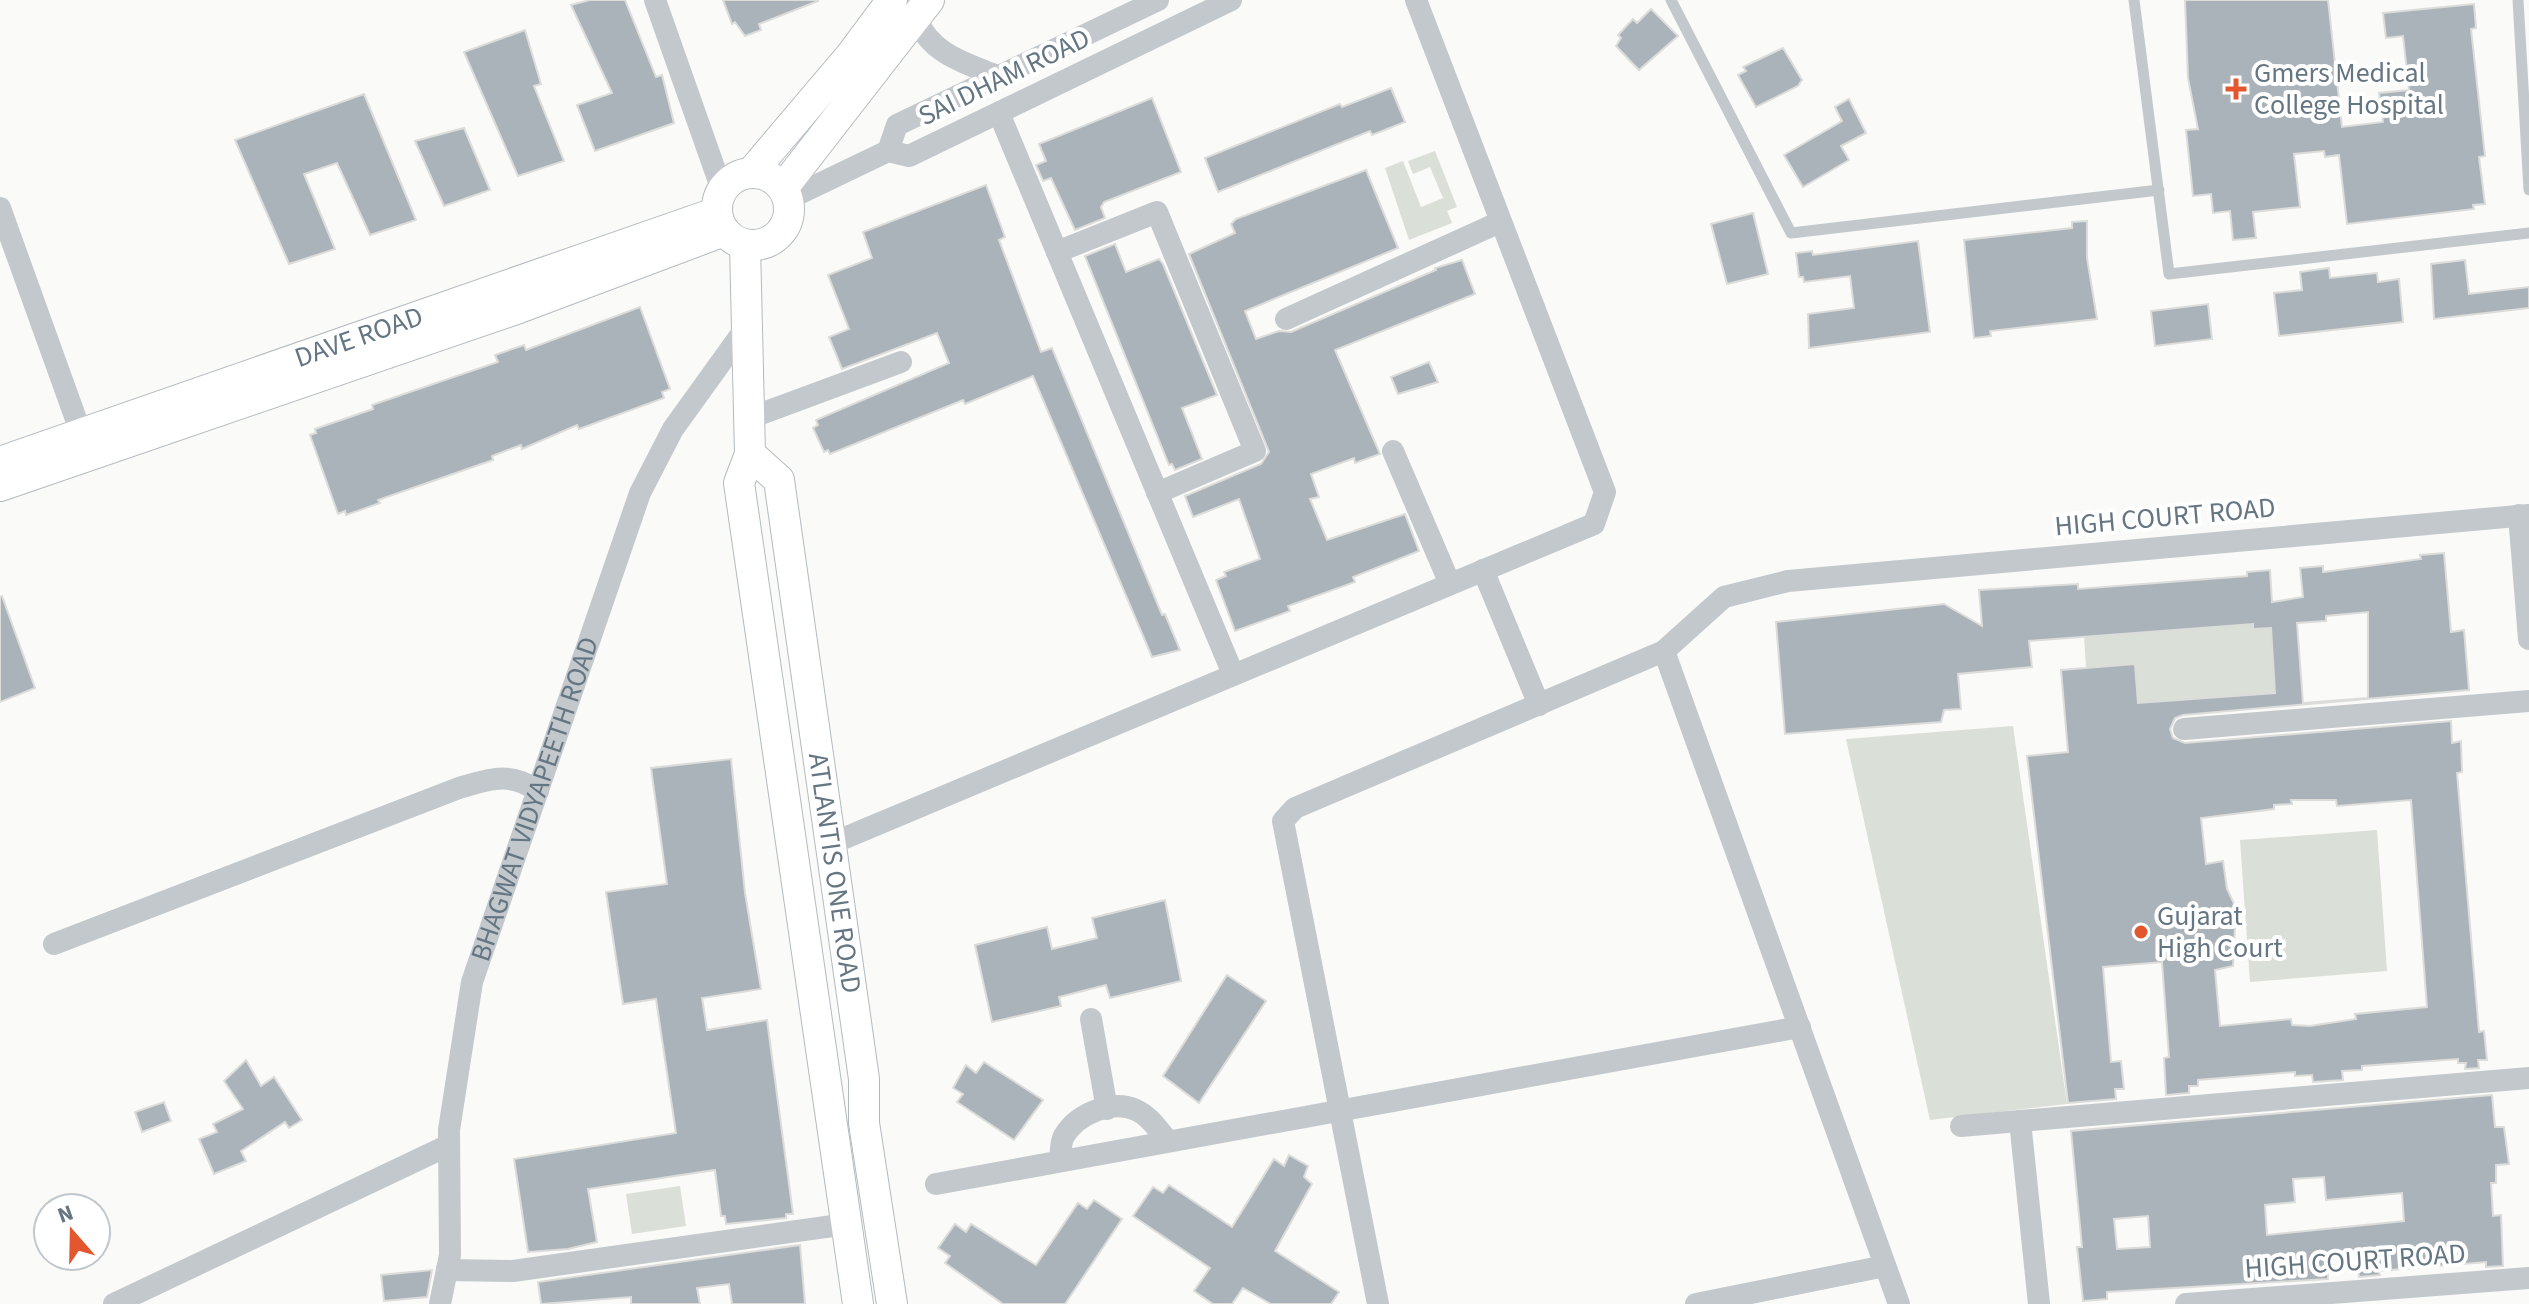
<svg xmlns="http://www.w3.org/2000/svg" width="2529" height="1304" viewBox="0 0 2529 1304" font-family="'Source Sans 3',sans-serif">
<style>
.green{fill:#dadfd7}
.building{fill:#aab3b9;stroke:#dcdcda;stroke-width:2;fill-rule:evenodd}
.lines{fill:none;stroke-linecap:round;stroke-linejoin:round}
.secondary-casing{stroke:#b3babf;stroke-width:32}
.lane{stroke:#c3c8cc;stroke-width:11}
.street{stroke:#c3c8cc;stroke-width:22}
.secondary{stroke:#fff;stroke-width:30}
.poi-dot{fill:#e4572e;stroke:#fff;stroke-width:3}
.labels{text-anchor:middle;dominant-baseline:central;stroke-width:8;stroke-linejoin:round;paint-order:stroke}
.poi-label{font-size:28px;fill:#657683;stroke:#fff;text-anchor:start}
.street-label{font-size:28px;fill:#657683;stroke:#fff}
</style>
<rect width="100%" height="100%" fill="#fafaf8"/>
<g class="green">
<polygon points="1435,151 1457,207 1447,211 1452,223 1409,240 1385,168 1403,161 1421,207 1443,198 1430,167 1413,174 1408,161"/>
<polygon points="2253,624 2271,628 2275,693 2138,703 2135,664 2086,668 2084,636"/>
<polygon points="2013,726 2067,1104 1930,1120 1846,739"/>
<polygon points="2377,830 2387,971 2250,982 2240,840"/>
<polygon points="680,1186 686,1226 632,1234 626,1194"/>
</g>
<g class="building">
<polygon points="590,0 625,0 656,77 662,75 674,123 595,151 577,105 612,93 571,5"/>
<polygon points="723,0 818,0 818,1 759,24 761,30 745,36 735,22 732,24"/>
<polygon points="2185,0 2328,0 2342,127 2383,122 2379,93 2409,90 2403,36 2386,38 2383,13 2474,4 2476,28 2471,29 2485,156 2479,157 2485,204 2473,205 2474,209 2347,224 2339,155 2325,157 2324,151 2294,154 2300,207 2253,212 2256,238 2233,240 2230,211 2213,213 2211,194 2193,196 2186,130 2198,129 2188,78"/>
<polygon points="1651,9 1678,36 1639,70 1616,46 1621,38 1618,35 1633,19 1637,23"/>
<polygon points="525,30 541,84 534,86 564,161 518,176 464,52"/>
<polygon points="1783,48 1802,80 1798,86 1756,107 1738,75 1746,71 1743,67"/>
<polygon points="1391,88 1405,122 1372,135 1370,131 1218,192 1205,158 1340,104 1342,107"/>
<polygon points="364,94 416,220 370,235 337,163 304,174 335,249 289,264 235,140"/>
<polygon points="1152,98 1181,172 1104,202 1101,207 1105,218 1075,230 1051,178 1043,181 1036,165 1046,161 1039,144"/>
<polygon points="1849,99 1866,133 1841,146 1849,160 1803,187 1784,155 1842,121 1835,107"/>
<polygon points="464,128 490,190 444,206 415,141"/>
<polygon points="1366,170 1398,248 1245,311 1256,339 1279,331 1291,332 1436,270 1435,268 1462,260 1475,294 1335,350 1380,454 1355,463 1354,458 1311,474 1319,497 1310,499 1327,540 1405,514 1419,551 1353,577 1355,582 1288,606 1290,611 1235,631 1216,580 1226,576 1224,572 1260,559 1239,499 1193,517 1185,496 1261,464 1269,452 1189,254 1235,233 1231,224 1236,219"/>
<polygon points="986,185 1005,237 999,240 1041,352 1052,348 1162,615 1165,614 1180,650 1152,657 1033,376 965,404 963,400 830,454 828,450 824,452 813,428 818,425 816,420 949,363 937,333 842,369 829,337 849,329 828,275 872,258 863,232"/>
<polygon points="1753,213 1768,274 1727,284 1711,224"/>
<polygon points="2087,221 2087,258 2097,319 1990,331 1991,336 1974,338 1964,240 2072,228 2072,222"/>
<polygon points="1918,241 1930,332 1809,348 1808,314 1854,308 1850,276 1804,282 1803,277 1799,277 1796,253 1812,251 1813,255"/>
<polygon points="1115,244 1126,272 1159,259 1163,264 1217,395 1182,408 1202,459 1175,470 1172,464 1169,465 1085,256"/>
<polygon points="2465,260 2469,294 2529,287 2529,308 2434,319 2431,264"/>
<polygon points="2329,268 2330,278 2377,273 2378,282 2399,279 2403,322 2279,336 2274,293 2302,290 2300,272"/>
<polygon points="2208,304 2212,339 2155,346 2151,311"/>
<polygon points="640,307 670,389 662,392 664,398 579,429 577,425 522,449 521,445 492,456 493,460 378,500 380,503 346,515 345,511 338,514 310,435 316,433 315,429 373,409 372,405 498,362 495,355 524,345 526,350"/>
<polygon points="1429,362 1438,382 1398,394 1391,377"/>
<path d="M2444,553L2451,632L2464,630L2469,690L2183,715L2175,718L2170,729L2173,738L2185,743L2451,721L2452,743L2461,741L2462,772L2457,773L2479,1032L2484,1031L2487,1060H2478L2479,1068L2465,1069L2466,1063H2458V1059L2362,1066V1070L2342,1071L2343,1080L2313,1082L2312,1075L2295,1076V1072L2198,1080V1086H2189V1093L2166,1095L2164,1058L2169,1057L2162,962L2103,967L2111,1062L2121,1061L2124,1089H2115L2116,1099L2068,1103L2027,756L2068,752L2061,670L2135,664L2138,703L2275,693L2271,628L2253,629V624L2029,641L2032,667L1958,674L1961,709L1944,710L1941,722L1785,734L1776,622L1944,604L1982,626L1979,590L2078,584V589L2247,576V572L2270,570L2272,602L2303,597L2300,568L2323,566V572L2421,559L2420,555ZM2368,612V698L2303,703L2297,623L2326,621V616ZM2291,800H2336L2337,806L2411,800L2427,1007L2355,1014L2356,1019L2310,1026L2292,1025L2291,1019L2220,1026L2215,970L2233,966L2236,908L2227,889L2223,861L2206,864L2201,818L2274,809V805L2292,804Z"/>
<polygon points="2,596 35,688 0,702 0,597"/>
<polygon points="731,759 745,893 761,989 702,998 707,1030 767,1020 793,1214 786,1214 786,1218 726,1224 725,1216 721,1216 715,1170 588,1189 597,1242 568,1249 528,1252 514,1159 676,1133 656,999 623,1004 606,892 667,884 651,768"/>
<polygon points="1165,900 1181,981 1110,998 1106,985 1059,997 1061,1006 992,1022 975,945 1047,927 1052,949 1097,938 1092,918"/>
<polygon points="1227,975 1266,1001 1199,1103 1163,1076"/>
<polygon points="246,1060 261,1086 274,1077 302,1120 289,1128 285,1122 241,1151 246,1161 214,1174 199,1139 217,1132 213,1124 243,1109 224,1081"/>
<polygon points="984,1062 1043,1100 1014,1140 957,1102 963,1094 953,1088 966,1065 976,1073"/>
<path d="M2492,1095L2495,1127H2504L2509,1164L2496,1165V1183H2491L2493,1216L2501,1215L2503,1266L2486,1267V1262L2379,1271L2380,1275L2359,1277L2356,1250L2327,1253L2328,1279L2107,1292V1299L2083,1301L2077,1247H2082L2071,1131ZM2324,1177L2326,1200L2402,1193L2404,1221L2267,1235L2265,1205L2295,1202L2293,1179ZM2148,1216L2150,1247L2117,1249L2114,1219Z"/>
<polygon points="164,1102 171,1121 142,1132 135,1112"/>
<polygon points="1289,1155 1308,1166 1304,1177 1312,1184 1275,1251 1339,1292 1331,1304 1271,1304 1243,1288 1232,1304 1213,1304 1194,1291 1210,1268 1133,1216 1153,1187 1163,1193 1169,1185 1232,1227 1274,1159 1284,1166"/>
<polygon points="1094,1200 1122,1219 1065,1304 1003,1304 945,1263 950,1256 938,1248 955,1224 966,1232 971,1224 1036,1265 1078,1203 1087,1209"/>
<polygon points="800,1245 805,1304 732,1304 729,1284 697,1288 700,1304 631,1304 631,1297 541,1304 538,1282"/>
<polygon points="432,1270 427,1297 384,1301 381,1275"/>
</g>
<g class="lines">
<defs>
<g id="secondary">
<circle cx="753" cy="209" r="36"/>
<polyline points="751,173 851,55 892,0"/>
<polyline points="783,188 929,0"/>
<polyline points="745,245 750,454 739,483 858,1304"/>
<path id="s2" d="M750,454L779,480L864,1079V1123L892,1304"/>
<path id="s3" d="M0,462L712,214"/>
<polyline points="0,486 519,308 724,231"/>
</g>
</defs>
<use href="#secondary" class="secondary-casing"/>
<g class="lane">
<polyline points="1671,0 1791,233 2159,190"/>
<polyline points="2134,0 2169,274 2529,233"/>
<polyline points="2518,0 2529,190"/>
</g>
<g class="street">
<polyline points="655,0 722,190"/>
<path d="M916,18C931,54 963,62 997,76"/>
<polyline points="999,113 1233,674"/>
<polyline points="888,151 897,125 1158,0"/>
<polyline points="788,199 888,151 909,156 1231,0"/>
<polyline points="0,208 81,433"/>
<polyline points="1057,252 1157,212 1255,451 1157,493"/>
<polyline points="1286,319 1500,222"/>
<polyline points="750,418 901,362"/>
<polyline points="1393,451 1450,584"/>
<polyline points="2519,515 2529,639"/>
<polyline points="1483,570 1539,705"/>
<polyline points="1664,651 1899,1304"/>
<polyline points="2184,729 2529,701"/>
<polyline points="828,845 1594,524 1605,492 1416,0"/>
<path d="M54,944L459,788C490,779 510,771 538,791"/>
<polyline points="1091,1019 1107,1109"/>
<polyline points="2020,1121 2039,1304"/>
<polyline points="1961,1126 2529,1078"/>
<path d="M1060,1161C1061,1154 1060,1143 1064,1136C1077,1114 1112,1099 1136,1110C1150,1116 1159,1131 1168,1141"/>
<polyline points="936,1184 1800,1027"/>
<polyline points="447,1270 513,1271 847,1224"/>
<polyline points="114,1304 449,1145"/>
<path id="s1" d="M440,1304L450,1255L449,1130L472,982L640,493L673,429L745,329"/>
<polyline points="1378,1304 1283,821 1295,808 1664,651 1724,597 1788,581 2529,515"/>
<polyline points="1696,1304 1885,1266"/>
<polyline points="2186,1304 2529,1278"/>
</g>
<use href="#secondary" class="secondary"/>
</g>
<g class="poi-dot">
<path d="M2232 77h8v8h8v8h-8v8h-8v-8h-8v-8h8z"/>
<circle cx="2141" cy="932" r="8"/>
</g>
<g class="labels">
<g class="poi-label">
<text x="2254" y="73">Gmers Medical<tspan x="2254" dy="32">College Hospital</tspan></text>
<text x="2157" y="916">Gujarat<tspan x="2157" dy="32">High Court</tspan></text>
</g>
<g class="street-label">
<text transform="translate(1004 77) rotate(-26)">SAI DHAM ROAD</text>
<text stroke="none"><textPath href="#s3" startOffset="380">DAVE ROAD</textPath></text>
<text transform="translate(2165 517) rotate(-5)">HIGH COURT ROAD</text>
<text stroke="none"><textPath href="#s1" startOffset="518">BHAGWAT VIDYAPEETH ROAD</textPath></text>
<text stroke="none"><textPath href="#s2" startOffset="436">ATLANTIS ONE ROAD</textPath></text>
<text transform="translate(2355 1261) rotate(-4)">HIGH COURT ROAD</text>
</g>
</g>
<g transform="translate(72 1232) rotate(340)"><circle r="38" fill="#ffffff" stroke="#c1c8cd" stroke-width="2"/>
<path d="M0-6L14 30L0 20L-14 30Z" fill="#e4572e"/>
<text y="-12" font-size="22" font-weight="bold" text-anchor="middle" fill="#657683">N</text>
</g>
</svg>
